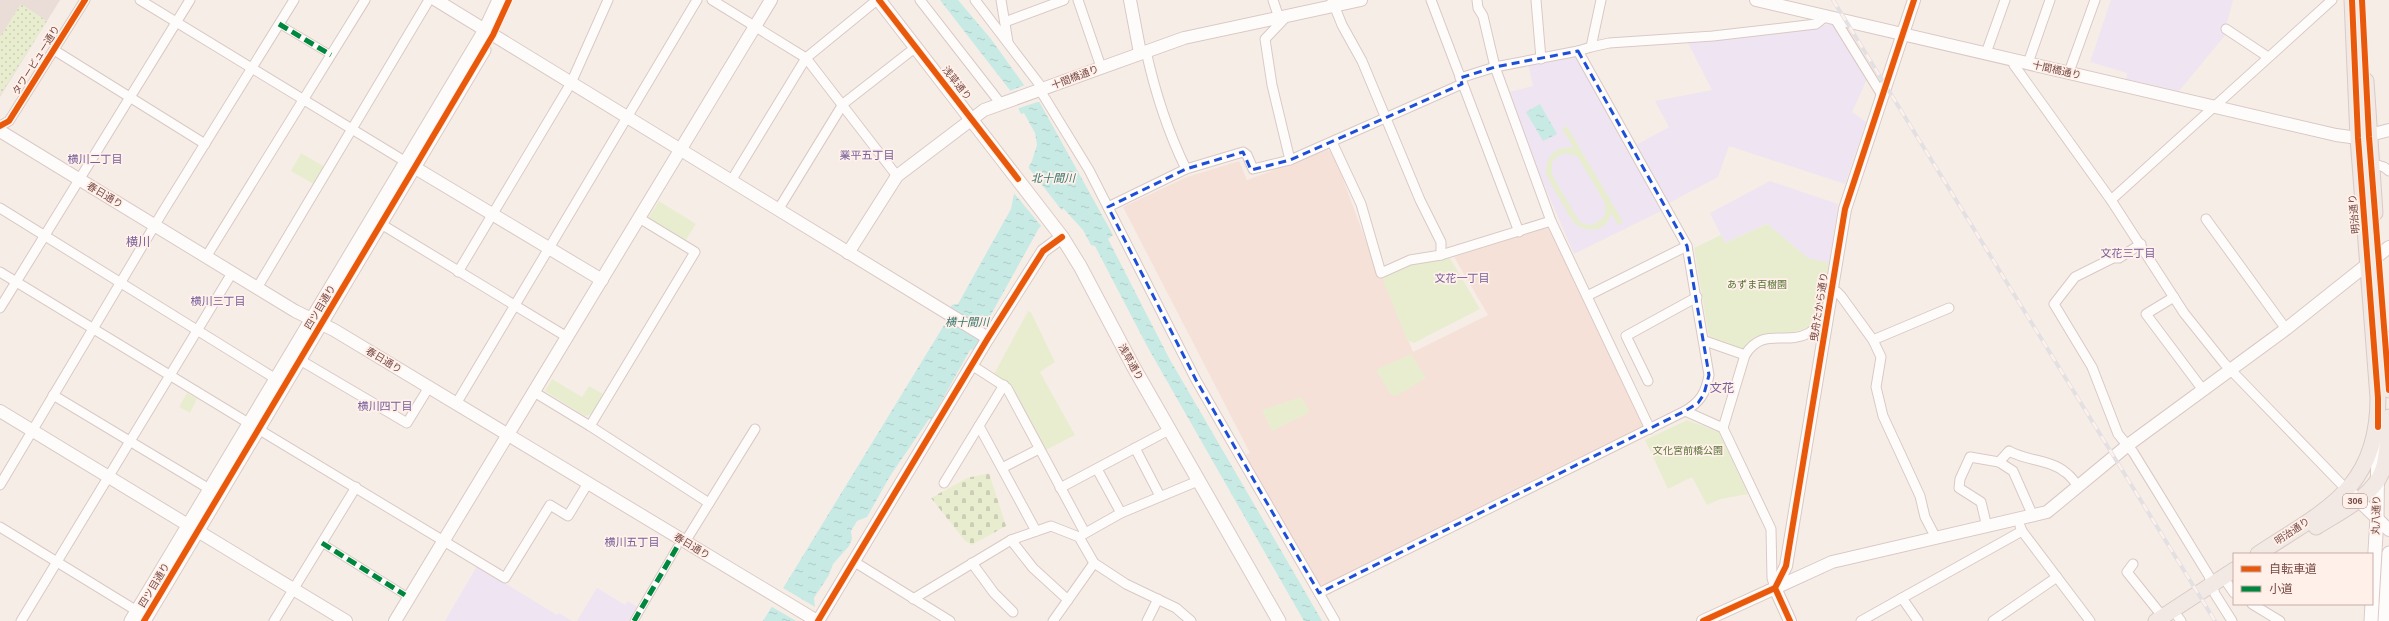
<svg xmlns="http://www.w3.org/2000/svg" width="2389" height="621" viewBox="0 0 2389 621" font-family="Arial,'Noto Sans JP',sans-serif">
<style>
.residential{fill:#f5e1d8}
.industrial{fill:#eaddd8}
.education{fill:#efe4f1}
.grass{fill:url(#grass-dots)}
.cemetery{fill:url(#cemetery-stones)}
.park{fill:#e9edd0;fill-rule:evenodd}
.water{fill:url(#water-ripples)}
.pier{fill:#f7ede7}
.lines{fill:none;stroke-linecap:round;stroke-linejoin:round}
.pedestrian-casing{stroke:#d9c9c5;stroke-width:9}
.minor-casing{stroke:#d9c9c5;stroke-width:11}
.tertiary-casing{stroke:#d9c9c5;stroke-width:14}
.secondary-casing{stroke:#dacac6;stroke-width:15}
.primary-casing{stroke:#d9cac6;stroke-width:17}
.pedestrian{stroke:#fefcfb;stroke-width:7}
.minor{stroke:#fefcfb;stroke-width:9}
.tertiary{stroke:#fefcfb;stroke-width:12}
.secondary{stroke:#fefcfb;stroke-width:13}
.primary{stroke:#f2e9e4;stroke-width:15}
.rail-casing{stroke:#e3e0e4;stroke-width:4}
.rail{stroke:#fff0e9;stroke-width:2.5;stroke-dasharray:8;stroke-linecap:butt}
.quiet{stroke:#00873e;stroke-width:5;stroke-dasharray:10 5;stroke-linecap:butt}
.cycleway-casing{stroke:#fff0e9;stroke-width:8}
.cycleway{stroke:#e8590c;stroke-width:6}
.marked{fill:none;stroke:#1d4ed8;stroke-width:3;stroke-dasharray:8 5;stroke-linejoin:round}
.labels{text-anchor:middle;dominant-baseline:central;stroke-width:3.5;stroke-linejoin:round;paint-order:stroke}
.shield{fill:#fff0e9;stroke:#a07c76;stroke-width:1}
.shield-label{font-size:9px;font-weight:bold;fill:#774a45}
.street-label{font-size:10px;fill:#774a45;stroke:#fff0e9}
.park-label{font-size:10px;fill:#597337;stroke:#fff0e9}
.neighbourhood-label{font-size:11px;fill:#77609c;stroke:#fff0e9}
.water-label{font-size:11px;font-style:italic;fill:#357770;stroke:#fff0e9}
.quarter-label{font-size:12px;fill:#77609c;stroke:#fff0e9}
</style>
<defs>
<pattern id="grass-dots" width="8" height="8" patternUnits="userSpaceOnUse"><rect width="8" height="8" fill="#e9edd0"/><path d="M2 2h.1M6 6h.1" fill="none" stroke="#cbcdb4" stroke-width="1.8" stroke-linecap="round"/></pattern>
<pattern id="cemetery-stones" width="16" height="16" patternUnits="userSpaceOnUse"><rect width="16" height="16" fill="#e9edd0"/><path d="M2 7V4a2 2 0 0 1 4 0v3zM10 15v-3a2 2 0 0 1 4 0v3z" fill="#cbcdb4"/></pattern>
<pattern id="water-ripples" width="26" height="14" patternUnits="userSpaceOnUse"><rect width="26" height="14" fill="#c7eae4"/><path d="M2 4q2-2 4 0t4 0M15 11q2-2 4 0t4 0" fill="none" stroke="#afcac5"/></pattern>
</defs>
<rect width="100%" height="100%" fill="#f7ede7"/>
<polygon class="residential" points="1327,150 1333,152 1378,274 1384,278 1413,352 1488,315 1454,257 1550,226 1645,425 1645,429 1324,587 1320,585 1244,456 1250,453 1123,207 1187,177 1239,161 1247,180"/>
<polygon class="industrial" points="0,0 60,0 0,97"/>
<g class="education">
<polygon points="2111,0 2233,0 2226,26 2226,34 2179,91 2126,79 2127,73 2090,62"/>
<polygon points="1831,24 1837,26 1868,77 1852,112 1866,122 1845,184 1729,146 1718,177 1669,203 1636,145 1669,127 1655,101 1712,90 1687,41"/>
<polygon points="1575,55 1661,211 1574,254 1532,157 1509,92 1533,86 1528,64"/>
<polygon points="1770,181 1838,204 1829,263 1808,259 1767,224 1725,243 1710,213"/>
<polygon points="477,566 557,615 559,613 572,621 445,621"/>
<polygon points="597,588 625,605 628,601 637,607 628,621 577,621"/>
</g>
<polygon class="grass" points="21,4 47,21 0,95 0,37"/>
<polygon class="cemetery" points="989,473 1006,526 972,545 965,541 931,498 967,478"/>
<g class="park">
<path d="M1567,126L1623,222L1618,225L1611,213C1607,233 1586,234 1573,222L1546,175C1545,156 1556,145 1574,148L1562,129ZM1566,153L1578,157L1605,203V216L1593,225L1584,224L1579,221L1552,175V162L1558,156Z"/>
<polygon points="301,153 325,167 315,185 291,171"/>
<polygon points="659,201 696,224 685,241 648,218"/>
<path d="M1767,224L1808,258L1829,263C1825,285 1827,323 1801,330C1788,334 1774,331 1760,335L1755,337L1745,351L1709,337L1694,248L1721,235L1725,243Z"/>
<polygon points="1450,258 1480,309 1414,343 1407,340 1382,278 1412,264"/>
<polygon points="1028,311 1031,312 1055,362 1040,372 1075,435 1046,450 1011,386 994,374"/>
<polygon points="1411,354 1426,378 1396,396 1391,395 1377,372 1378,369"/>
<polygon points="552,379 582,397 589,386 605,395 594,414 585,416 545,391"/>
<polygon points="187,393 197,399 190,413 179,407"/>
<polygon points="1301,397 1310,412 1272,431 1262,410"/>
<polygon points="1687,420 1719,432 1748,494 1721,499 1707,505 1692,477 1668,489 1645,440"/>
</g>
<g class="water">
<polygon points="940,0 958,0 991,39 1024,85 1040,103 1113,235 1108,239 1169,358 1322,621 1304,621 1147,346 1095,246 1091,245 1083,230 1063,208 1062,211 1051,217 1039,228 988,320 990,324 974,349 970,350 931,420 929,419 890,476 867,517 857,521 851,531 852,539 849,546 833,564 829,575 814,598 815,609 805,621 763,621 946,322 944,319 952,305 958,304 1011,209 1014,194 1032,161 1037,145 1035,133 1024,113 1021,114 1009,89"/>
<polygon points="1540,104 1557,134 1543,141 1526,112"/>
</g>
<g class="pier">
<polygon points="1028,84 1041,101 1016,109 1007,92"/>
<polygon points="1028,167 1064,213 1052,219 1042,227 1013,192"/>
<polygon points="778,585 817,608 807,621 796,621 767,604"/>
</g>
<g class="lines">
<defs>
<g id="pedestrian">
<polyline points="279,24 331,55"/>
<polyline points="322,543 405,595"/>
<polyline points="634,621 677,547"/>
</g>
<g id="minor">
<polyline points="140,0 406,162"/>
<polyline points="712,0 806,58 897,176"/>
<polyline points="920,0 1001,104"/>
<polyline points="975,0 1043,89"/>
<polyline points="1001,0 1008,42"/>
<polyline points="1078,0 1101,67"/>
<polyline points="1273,0 1279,18"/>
<polyline points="1332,0 1342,25 1362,61 1420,200 1441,242 1441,255"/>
<polyline points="1431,0 1519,232"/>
<polyline points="1477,0 1478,8 1483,16 1495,67 1551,221 1650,429"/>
<polyline points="1536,0 1541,59"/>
<path d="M1601,0L1591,47L1578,51L1687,246L1709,375C1706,393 1700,402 1685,411"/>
<polyline points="1287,16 1265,39 1272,85 1290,160"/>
<polyline points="1835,19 1882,95"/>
<polyline points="1005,22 1064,0"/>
<polyline points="2226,29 2268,57"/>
<polyline points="1591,47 1609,43 1713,36 1816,24 1826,16"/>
<polyline points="54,50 205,144"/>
<path d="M1146,51C1155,92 1168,132 1186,169"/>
<polyline points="1986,53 2005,0"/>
<polyline points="2012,59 2014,65 2111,200 2184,313 2224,363 2347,490"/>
<polyline points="2028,63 2050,0"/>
<polyline points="2069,72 2095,0"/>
<polyline points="1460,78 1495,67 1578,51"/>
<polyline points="1040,90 1089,170 1196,380 1335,621"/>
<polyline points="0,126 9,121 85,0"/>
<polyline points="1332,142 1361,204 1381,273 1410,260 1441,255 1551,221"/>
<polyline points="2371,163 2384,167 2389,171"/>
<polyline points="731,181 806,58 877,0"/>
<polyline points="2111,200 2332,0"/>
<polyline points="1108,207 1186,169 1243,152 1247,155 1253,169 1290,160 1462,84"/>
<polyline points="0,208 276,379"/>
<polyline points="778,210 843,104 916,47"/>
<polyline points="2206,219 2286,329"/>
<polyline points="381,224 567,337"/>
<polyline points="2141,244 2119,258 2113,258 2075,277 2054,304 2092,367 2118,434 2133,452 2157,491 2209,576 2215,594 2232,621"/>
<polyline points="206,257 365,0"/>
<polyline points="0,272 250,424"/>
<polyline points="458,272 571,83 608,0"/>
<polyline points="257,288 429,0"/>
<polyline points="1832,291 1837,292 1841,296 1873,340 1881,357 1876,387 1883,416 1920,496 1925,517 1936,538"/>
<polyline points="1587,296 1687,246"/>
<polyline points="2174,297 2146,314 2203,390"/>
<polyline points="0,308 190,0"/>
<polyline points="1873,340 1949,308"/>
<polyline points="1705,341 1745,355"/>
<polyline points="300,360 407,423 429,387"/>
<polyline points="973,366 1007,388 1085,533"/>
<polyline points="1648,381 1626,336 1697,297"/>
<polyline points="534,392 590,426 709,503"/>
<polyline points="53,395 211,490"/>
<polyline points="456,404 697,0"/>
<polyline points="590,426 695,252 639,218"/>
<polyline points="979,426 1036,531"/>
<path d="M1723,428L1745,355C1763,326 1785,346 1809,333C1816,329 1823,319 1828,313"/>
<polyline points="258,429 505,578 550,505 568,516 588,483"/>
<polyline points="1135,448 1160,496"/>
<path d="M1999,462L2009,451C2027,461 2051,460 2065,472C2070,475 2074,481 2078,486"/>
<polyline points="1002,468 1039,449"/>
<polyline points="1097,469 1121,513"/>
<polyline points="944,483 1004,385"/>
<polyline points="0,485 162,213 294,0"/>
<polyline points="1060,488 1169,430"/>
<polyline points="2020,526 2022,531 2090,621"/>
<polyline points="0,527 137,611"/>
<polyline points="1987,527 1981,502 1959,488 1960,479 1970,457 1999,462 2013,471 2033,516"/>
<polyline points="1082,535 1121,513 1198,481"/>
<polyline points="1011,540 1033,568 1068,600"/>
<polyline points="685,542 755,429"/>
<polyline points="853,561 950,621"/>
<polyline points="972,563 994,593 1013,612"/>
<polyline points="2133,564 2127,572 2163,617"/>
<polyline points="2223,577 2234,593"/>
<polyline points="1319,593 1685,411 1723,428 1771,529 1772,578 1775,588"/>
<polyline points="1902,598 2022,531"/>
<polyline points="913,599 1011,540 1051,526 1079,537 1094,563 1126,584 1176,608 1191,621"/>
<polyline points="2252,604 2280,621"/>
<polyline points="2178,617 2181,621"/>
<polyline points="21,621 232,273"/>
<polyline points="274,621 356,487"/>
<polyline points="1053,621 1094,563"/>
<polyline points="1147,621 1158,599"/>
<polyline points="1861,621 1902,598 1918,621"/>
<polyline points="1993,621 2057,577"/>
</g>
<g id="tertiary">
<polyline points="436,0 988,338"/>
<polyline points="1130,0 1140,53"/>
<polyline points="1756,0 2336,135 2358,138 2389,130"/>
<polyline points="0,131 295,311 334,330 817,621"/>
<polyline points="407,163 602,280"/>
<polyline points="848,253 897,176 984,110 1184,38 1361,0"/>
<polyline points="0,411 346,621"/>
<polyline points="2353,495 2389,530"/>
<polyline points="395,621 771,0"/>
<polyline points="818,621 988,338 1043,251 1062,237"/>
<polyline points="1703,621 1832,562 2047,512 2128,445 2286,329 2389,247"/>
<polyline points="1790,621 1775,588 1786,566 1845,209 1914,0"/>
</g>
<g id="secondary">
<polyline points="879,0 1062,237 1080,266 1133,366 1279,621"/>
<polyline points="2372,602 2377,517 2378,434"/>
<polyline points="131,621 485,30 499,0"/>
<polyline points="144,621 484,50"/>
<polyline points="2371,621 2372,604"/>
<polyline points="2385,621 2389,553"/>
</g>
<g id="primary">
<polyline points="2366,81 2375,213"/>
<polyline points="2384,338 2389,390"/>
<path d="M2316,527C2338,513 2375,496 2383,469C2388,453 2388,434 2389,417"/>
<path d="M2258,554C2325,510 2378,489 2378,398L2358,138L2352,0"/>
<polyline points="2156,621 2234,570"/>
</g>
</defs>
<use href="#pedestrian" class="pedestrian-casing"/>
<use href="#minor" class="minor-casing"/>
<use href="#tertiary" class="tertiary-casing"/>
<use href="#secondary" class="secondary-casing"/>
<use href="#primary" class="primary-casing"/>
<use href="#pedestrian" class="pedestrian"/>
<use href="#minor" class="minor"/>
<use href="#tertiary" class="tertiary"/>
<use href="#secondary" class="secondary"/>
<use href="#primary" class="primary"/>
<defs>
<polyline id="rail" points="1833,0 2215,621"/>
</defs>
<use href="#rail" class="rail-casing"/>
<use href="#rail" class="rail"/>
<g class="quiet">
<polyline points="279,24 331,55"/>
<polyline points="322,543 405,595"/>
<polyline points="634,621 677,547"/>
</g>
<defs>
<g id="cycleway">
<polyline points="879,0 1018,179"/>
<polyline points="2352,0 2358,138 2378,398 2378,427"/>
<polyline points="2362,0 2369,137 2389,390"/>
<polyline points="0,126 9,121 85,0"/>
<polyline points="144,621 419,160 493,35 509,0"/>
<polyline points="818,621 988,338 1043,251 1062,237"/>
<polyline points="1703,621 1775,588"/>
<polyline points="1790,621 1775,588 1786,566 1845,209 1914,0"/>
</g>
</defs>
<use href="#cycleway" class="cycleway-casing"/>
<use href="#cycleway" class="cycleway"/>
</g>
<path class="marked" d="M1578,51L1687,246L1709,375L1704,394L1698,403L1685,411L1319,593L1196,380L1108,207L1186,169L1243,152L1251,170L1290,160L1462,84L1460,78L1495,67Z"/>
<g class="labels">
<rect class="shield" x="2343" y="494" width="24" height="14" rx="3"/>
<g class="shield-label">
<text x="2355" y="501">306</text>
</g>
<g class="street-label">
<text transform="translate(36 60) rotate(-58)">タワービュー通り</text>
<text transform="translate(2057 70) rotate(13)">十間橋通り</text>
<text transform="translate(1075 77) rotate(-21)">十間橋通り</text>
<text transform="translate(957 83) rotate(52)">浅草通り</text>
<text transform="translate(105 195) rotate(31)">春日通り</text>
<text transform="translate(2354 214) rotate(-95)">明治通り</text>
<text transform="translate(320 307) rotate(-59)">四ツ目通り</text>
<text transform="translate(1819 307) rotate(-81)">曳舟たから通り</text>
<text transform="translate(384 360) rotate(31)">春日通り</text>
<text transform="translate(1131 362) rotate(61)">浅草通り</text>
<text transform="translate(2376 515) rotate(-88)">丸八通り</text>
<text transform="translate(2292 531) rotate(-34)">明治通り</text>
<text transform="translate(692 546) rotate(31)">春日通り</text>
<text transform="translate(154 585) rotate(-59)">四ツ目通り</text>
</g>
<g class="park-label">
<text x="1757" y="284">あずま百樹園</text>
<text x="1688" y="450">文化宮前橋公園</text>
</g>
<g class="neighbourhood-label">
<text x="867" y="155">業平五丁目</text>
<text x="95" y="159">横川二丁目</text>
<text x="2128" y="253">文花三丁目</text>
<text x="1462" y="278">文花一丁目</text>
<text x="218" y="301">横川三丁目</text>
<text x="385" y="406">横川四丁目</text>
<text x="632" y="542">横川五丁目</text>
</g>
<g class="water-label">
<text x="1053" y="178">北十間川</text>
<text x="967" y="322">横十間川</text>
</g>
<g class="quarter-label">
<text x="138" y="242">横川</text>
<text x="1722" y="388">文花</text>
</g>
</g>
<rect x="2233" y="553" width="140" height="52" fill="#fff0e9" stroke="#c9aea7"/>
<rect x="2241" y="566" width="20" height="6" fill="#e8590c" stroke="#c9aea7"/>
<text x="2269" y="573" font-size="12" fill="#774a45">自転車道</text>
<rect x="2241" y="586" width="20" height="6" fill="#00873e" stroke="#c9aea7"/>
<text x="2269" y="593" font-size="12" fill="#774a45">小道</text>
</svg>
